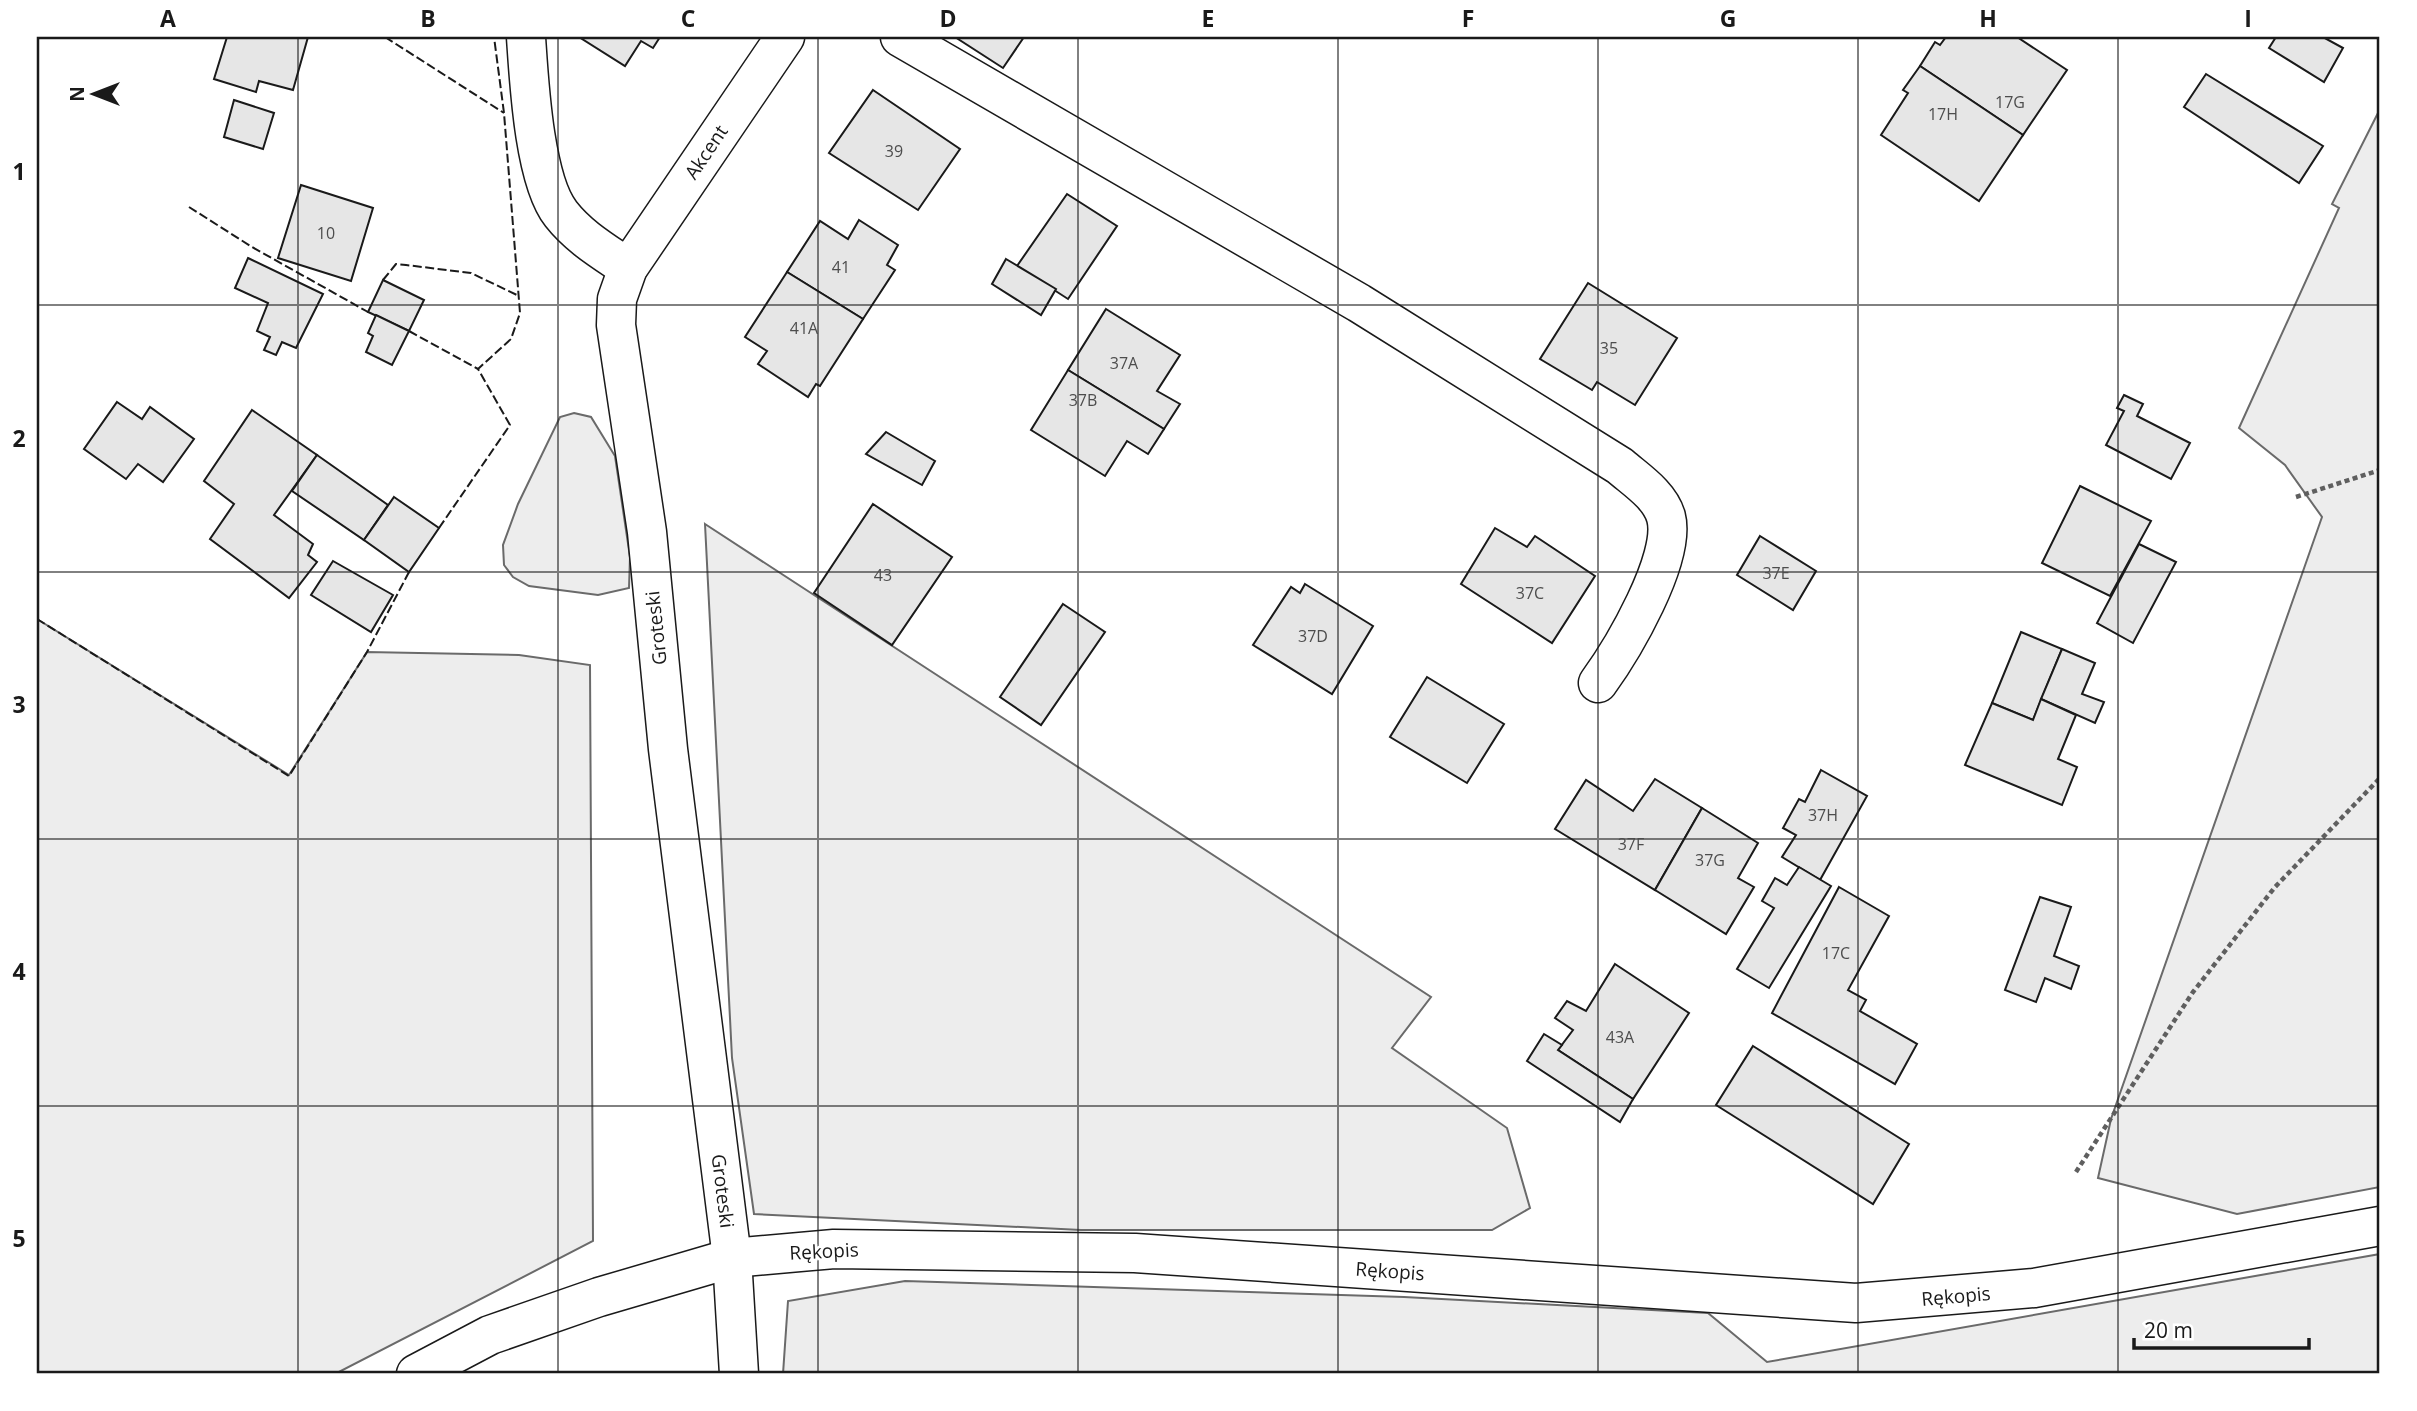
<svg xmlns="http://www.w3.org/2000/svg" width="2417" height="1411" viewBox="0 0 2417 1411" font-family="'Open Sans',sans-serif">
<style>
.built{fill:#ededed;stroke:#6a6a6a;stroke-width:2}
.building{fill:#e6e6e6;stroke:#1a1a1a;stroke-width:2}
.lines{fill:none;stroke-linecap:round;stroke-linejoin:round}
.minor-casing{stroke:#1a1a1a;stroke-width:41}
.path{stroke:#5f5f5f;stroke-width:4.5;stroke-dasharray:5 3.5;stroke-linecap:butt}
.minor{stroke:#fff;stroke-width:38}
.fence{stroke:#1a1a1a;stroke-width:2;stroke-dasharray:9 3.5;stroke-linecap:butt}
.grid{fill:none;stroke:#1a1a1a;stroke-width:2;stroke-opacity:0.55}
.labels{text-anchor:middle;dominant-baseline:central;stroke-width:5;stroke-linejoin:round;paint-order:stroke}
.number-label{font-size:16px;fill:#4d4d4d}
.street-label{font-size:19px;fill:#1a1a1a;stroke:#fff}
.neatline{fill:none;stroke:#1a1a1a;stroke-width:2.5}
.grid-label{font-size:23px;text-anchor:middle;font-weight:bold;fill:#1a1a1a}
</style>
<rect width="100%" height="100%" fill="#fff"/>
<g class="built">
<polygon points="2380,109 2380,1187 2237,1214 2098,1178 2111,1119 2322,517 2285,465 2239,428 2339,208 2332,204"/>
<polygon points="574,413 591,417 615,456 630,557 629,588 598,595 529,586 513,577 504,565 503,545 518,504 560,417"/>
<polygon points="705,524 1431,997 1392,1048 1507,1128 1530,1208 1492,1230 1081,1230 754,1214 732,1058"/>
<polygon points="37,619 289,775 367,652 519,655 590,665 593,1241 335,1374 37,1374"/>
<polygon points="2380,1254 2380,1374 783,1374 788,1301 905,1281 1404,1297 1708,1313 1767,1362"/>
</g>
<g class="building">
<polygon points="227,37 308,37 293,90 259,81 256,92 214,79"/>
<polygon points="579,37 660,37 653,48 641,41 625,66"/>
<polygon points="955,37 1024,37 1003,68"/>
<polygon points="1946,37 2017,37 2067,70 2023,135 1920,66 1935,42 1940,45"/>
<polygon points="2276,37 2323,37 2343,48 2324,82 2269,48"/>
<polygon points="1920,66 2023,135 1979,201 1881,135 1908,93 1903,90"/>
<polygon points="2206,74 2323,146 2299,183 2184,107"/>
<polygon points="873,90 960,149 918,210 829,153"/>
<polygon points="234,100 274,113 263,149 224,137"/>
<polygon points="301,185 373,208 351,281 278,258"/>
<polygon points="1067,194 1117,226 1068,299 1017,266"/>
<polygon points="859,220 898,245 887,265 895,270 863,319 787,272 820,221 848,239"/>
<polygon points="248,258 323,294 296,348 282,342 276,355 264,350 270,337 257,331 268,303 235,288"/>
<polygon points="1006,259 1056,289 1041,315 992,284"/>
<polygon points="787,272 863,319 820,386 816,384 808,397 758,364 767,351 745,337"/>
<polygon points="383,280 424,300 409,331 368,312"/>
<polygon points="1588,283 1677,338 1635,405 1597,382 1592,390 1540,359"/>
<polygon points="1106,309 1180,355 1157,391 1180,404 1164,429 1068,370"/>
<polygon points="376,315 409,331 392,365 366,352 373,336 368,333"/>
<polygon points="1068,370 1164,429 1148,454 1127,441 1105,476 1031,430"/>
<polygon points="2124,395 2143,404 2137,416 2190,443 2171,479 2106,445 2124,411 2117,408"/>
<polygon points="117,402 142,419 150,407 194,439 163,482 138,464 126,479 84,449"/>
<polygon points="252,410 317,455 274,515 313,544 308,555 317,562 289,598 210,539 234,504 204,481"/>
<polygon points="886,432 935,461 922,485 866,454"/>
<polygon points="317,455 388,505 364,540 292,491"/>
<polygon points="2080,486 2151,521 2110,596 2042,563"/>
<polygon points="394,497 439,528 409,572 364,540"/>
<polygon points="873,504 952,557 892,645 814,593"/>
<polygon points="1495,528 1527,547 1535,536 1595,576 1552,643 1461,584"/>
<polygon points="1760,536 1816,571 1793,610 1737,575"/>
<polygon points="2139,544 2176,562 2133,643 2097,623"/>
<polygon points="333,561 393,595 371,632 311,595"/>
<polygon points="1305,584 1373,626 1332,694 1253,645 1291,587 1300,593"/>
<polygon points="1063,604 1105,632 1041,725 1000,697"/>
<polygon points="2021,632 2062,649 2033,720 1992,703"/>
<polygon points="2062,649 2095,663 2082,694 2104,702 2095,723 2041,699"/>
<polygon points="1427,677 1504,724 1467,783 1390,737"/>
<polygon points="2041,699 2076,715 2058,759 2077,767 2062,805 1965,765 1992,703 2033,720"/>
<polygon points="1821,770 1867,796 1820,880 1782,857 1796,835 1783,828 1799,799 1805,802"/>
<polygon points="1655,779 1702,808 1655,890 1555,829 1586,780 1633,811"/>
<polygon points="1702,808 1758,843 1738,878 1754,887 1726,934 1655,890"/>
<polygon points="1799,867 1831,886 1769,988 1737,969 1774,908 1762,901 1775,878 1787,885"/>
<polygon points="1839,887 1889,916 1848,990 1866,1000 1860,1011 1917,1044 1895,1084 1772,1013"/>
<polygon points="2040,897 2071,907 2054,956 2079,966 2071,989 2045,978 2036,1002 2005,990"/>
<polygon points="1615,964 1689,1013 1633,1099 1558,1050 1573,1030 1555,1018 1567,1001 1586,1011"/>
<polygon points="1544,1034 1562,1045 1558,1050 1633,1099 1620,1122 1527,1061"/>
<polygon points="1753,1046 1909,1144 1873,1204 1716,1105"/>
</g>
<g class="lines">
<defs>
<g id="minor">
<path d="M526,37C529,81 534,180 561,214C579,237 603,251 628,268"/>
<path d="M900,37L1359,303L1620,466C1636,480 1660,495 1666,517C1677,558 1622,650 1598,683"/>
<polyline points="416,1374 490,1335 599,1297 732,1258 834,1249 1135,1253 1856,1303 2034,1288 2380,1226"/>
<polyline points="739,1374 732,1258 668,749 647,532 616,325 617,299 628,268 785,37"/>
</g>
</defs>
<use href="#minor" class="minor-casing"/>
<g class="path">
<polyline points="2296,497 2380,470"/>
<polyline points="2076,1172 2193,992 2275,887 2380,778"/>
</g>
<use href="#minor" class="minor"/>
<g class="fence">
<polyline points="385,37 504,113"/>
<polyline points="189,207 252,247 368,312"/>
<polyline points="383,280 396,264 406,265 471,273 519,296"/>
<polyline points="409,331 478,369"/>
<polyline points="439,528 510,425 478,369 511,339 520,313 504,113 494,37"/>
<polyline points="37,619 289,776 367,652 409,572"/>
</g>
</g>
<path class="grid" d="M298,37V1374M558,37V1374M818,37V1374M1078,37V1374M1338,37V1374M1598,37V1374M1858,37V1374M2118,37V1374M37,305H2380M37,572H2380M37,839H2380M37,1106H2380"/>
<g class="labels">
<g class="number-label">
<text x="2010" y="102">17G</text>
<text x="1943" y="114">17H</text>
<text x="894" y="151">39</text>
<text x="326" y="233">10</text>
<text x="841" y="267">41</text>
<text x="804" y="328">41A</text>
<text x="1609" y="348">35</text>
<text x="1124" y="363">37A</text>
<text x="1083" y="400">37B</text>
<text x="1776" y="573">37E</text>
<text x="883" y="575">43</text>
<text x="1530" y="593">37C</text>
<text x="1313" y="636">37D</text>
<text x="1823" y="815">37H</text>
<text x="1631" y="844">37F</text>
<text x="1710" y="860">37G</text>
<text x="1836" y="953">17C</text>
<text x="1620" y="1037">43A</text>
</g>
<g class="street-label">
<text transform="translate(706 152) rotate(-56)">Akcent</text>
<text transform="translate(656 628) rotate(-96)">Groteski</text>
<text transform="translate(723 1191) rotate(83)">Groteski</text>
<text transform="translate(824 1251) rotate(-3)">Rękopis</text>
<text transform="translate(1390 1271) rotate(4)">Rękopis</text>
<text transform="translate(1956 1296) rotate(-5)">Rękopis</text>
</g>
</g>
<rect width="2417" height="1411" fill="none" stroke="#ffffff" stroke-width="77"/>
<g transform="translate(94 94) rotate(270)" stroke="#ffffff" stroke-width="5" paint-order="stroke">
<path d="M0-5L12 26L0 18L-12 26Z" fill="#1a1a1a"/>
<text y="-10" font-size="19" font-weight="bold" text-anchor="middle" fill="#1a1a1a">N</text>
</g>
<path d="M2134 1338v10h175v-10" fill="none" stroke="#1a1a1a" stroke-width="3.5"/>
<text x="2144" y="1338" font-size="21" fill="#1a1a1a" stroke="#ffffff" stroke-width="5" paint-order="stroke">20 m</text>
<rect x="38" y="38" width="2340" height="1334" class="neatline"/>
<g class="grid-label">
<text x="168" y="27">A</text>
<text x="428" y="27">B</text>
<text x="688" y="27">C</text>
<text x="948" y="27">D</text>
<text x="1208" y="27">E</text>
<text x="1468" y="27">F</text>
<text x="1728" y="27">G</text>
<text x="1988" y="27">H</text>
<text x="2248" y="27">I</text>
<text x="19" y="180">1</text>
<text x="19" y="447">2</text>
<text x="19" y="713">3</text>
<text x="19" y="980">4</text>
<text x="19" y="1247">5</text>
</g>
</svg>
